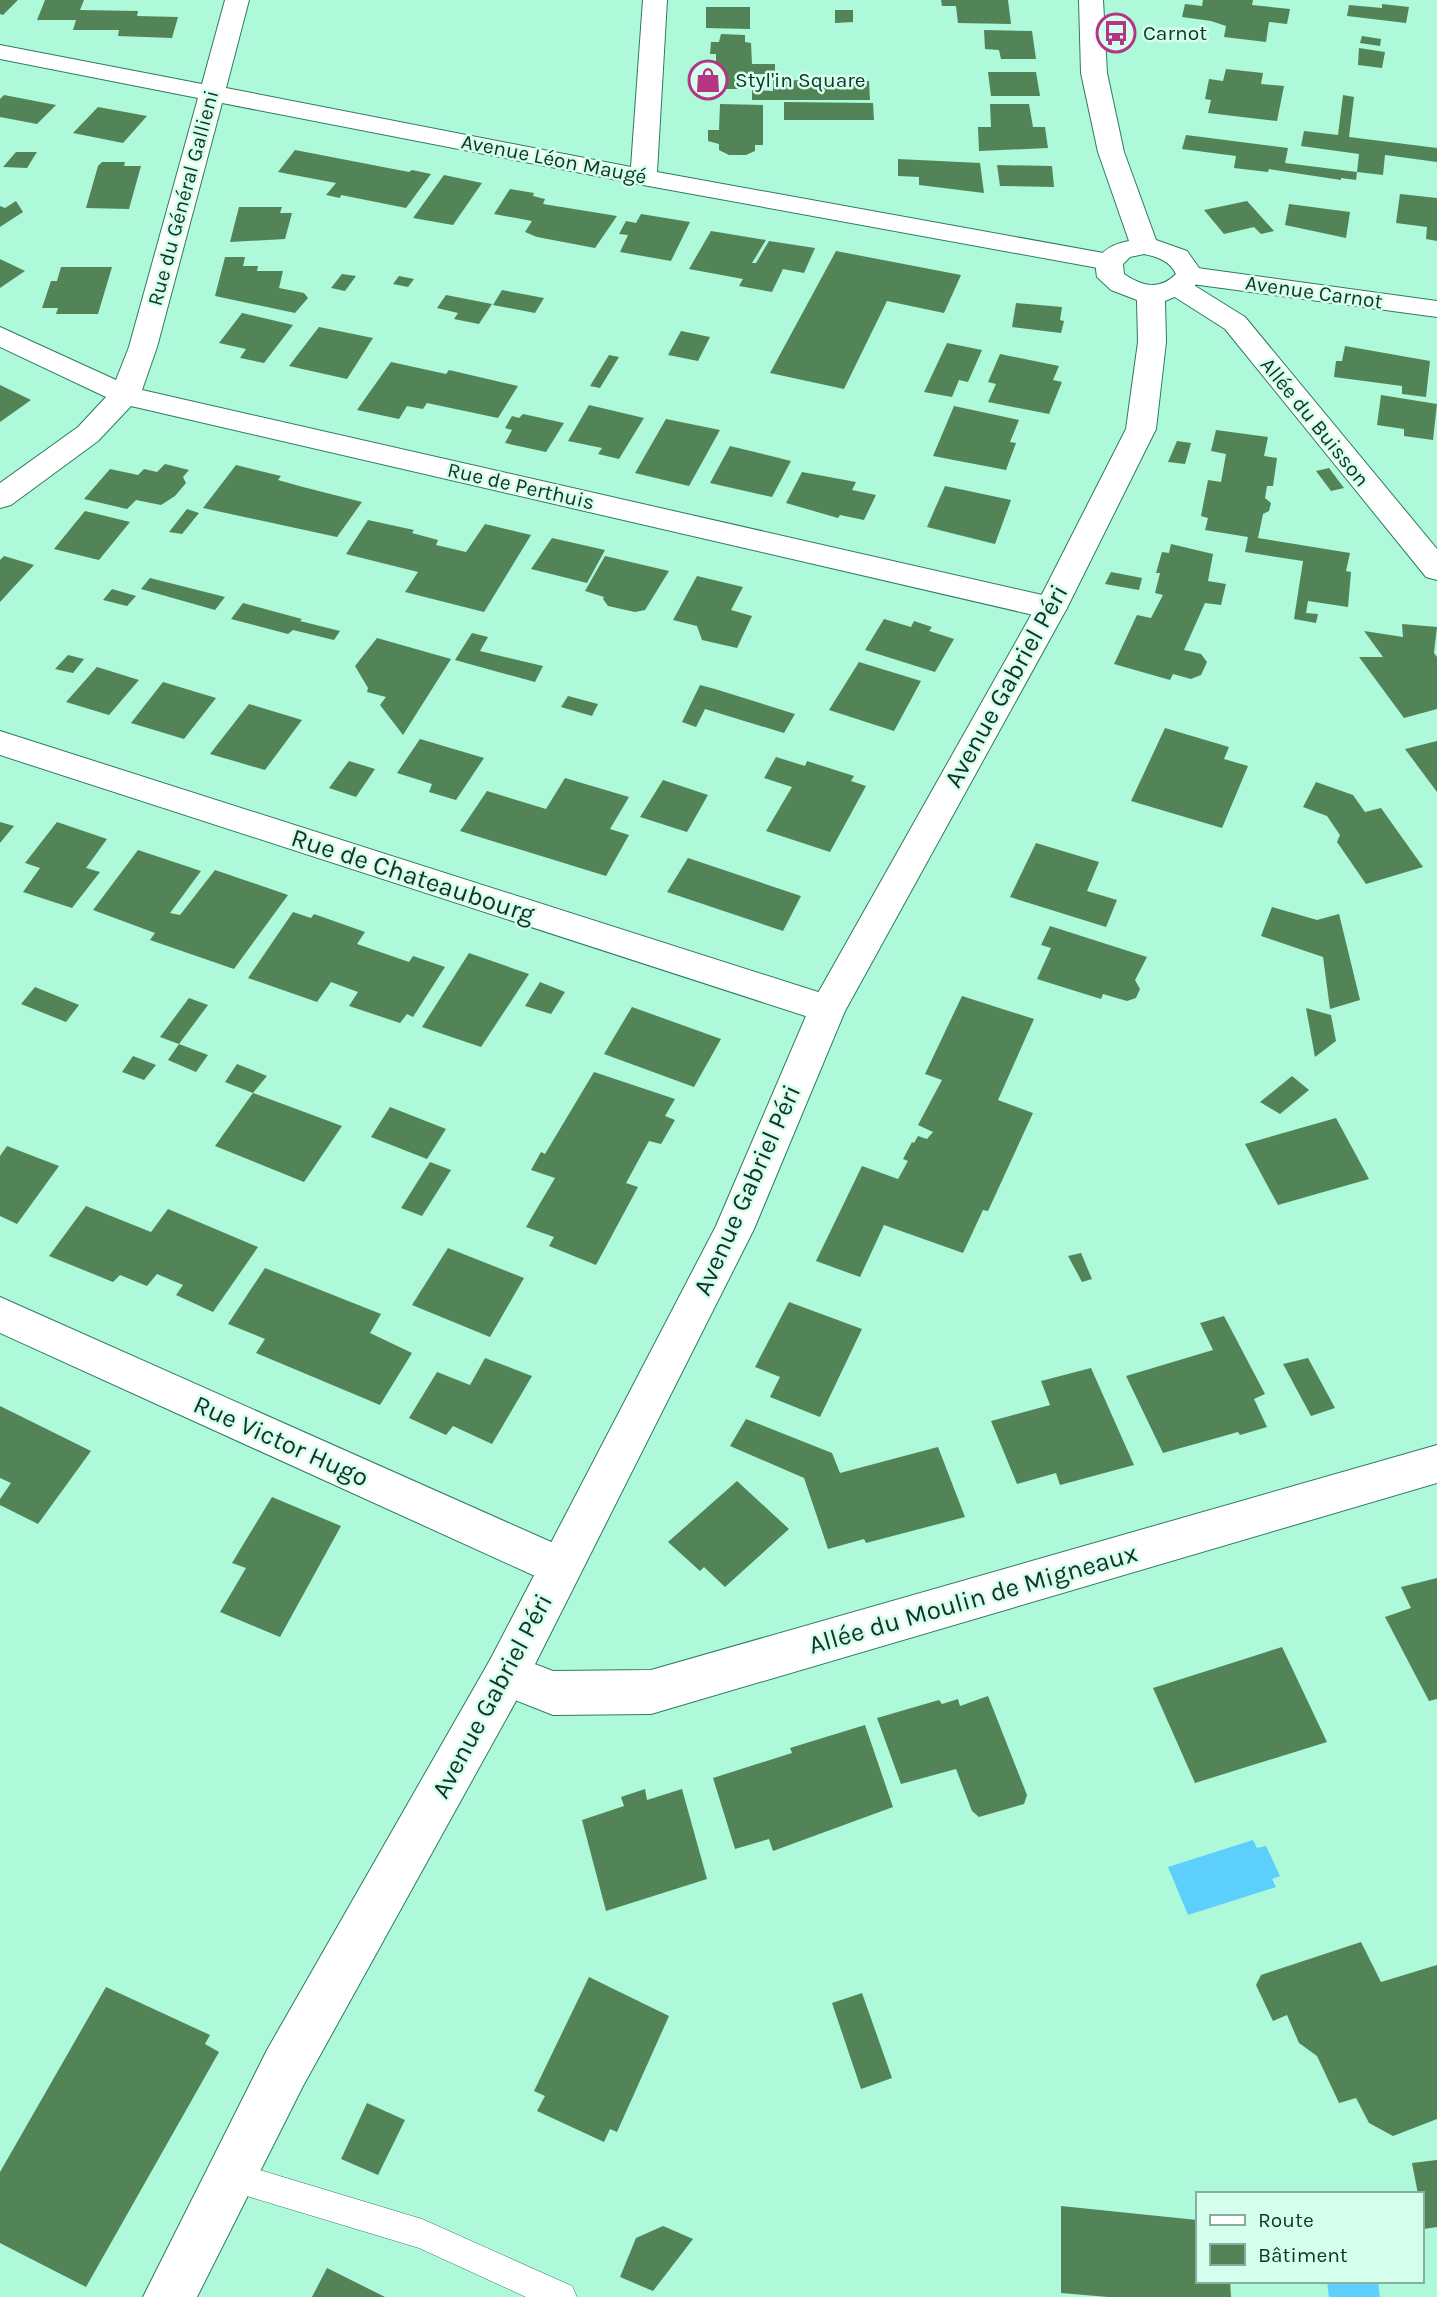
<svg xmlns="http://www.w3.org/2000/svg" width="1437" height="2297" viewBox="0 0 1437 2297" font-family="Karla,sans-serif">
<style>
.water{fill:#5dcffc}
.building{fill:#528458}
.lines{fill:none;stroke-linecap:round;stroke-linejoin:round}
.service-casing{stroke:#2e7b60;stroke-width:1}
.minor-casing{stroke:#2e7b60;stroke-width:2}
.tertiary-casing{stroke:#2e7b60;stroke-width:2}
.service{fill:#fff;fill-rule:evenodd}
.minor{fill:#fff;fill-rule:evenodd}
.tertiary{fill:#fff;fill-rule:evenodd}
.labels{text-anchor:middle;dominant-baseline:central;stroke-width:5;stroke-linejoin:round;paint-order:stroke}
.far-poi-label{font-size:21px;fill:#143328;stroke:#d3ffec;text-anchor:start}
.far-street-label{font-size:21px;fill:#143328;stroke:#d3ffec}
.street-label{font-size:26px;fill:#143328;stroke:#d3ffec}
</style>
<rect width="100%" height="100%" fill="#adf9da"/>
<g class="water">
<polygon points="1253,1840 1257,1848 1266,1846 1280,1876 1272,1879 1276,1887 1188,1915 1168,1867"/>
<polygon points="1327,2281 1378,2281 1380,2297 1329,2297"/>
</g>
<g class="building">
<polygon points="0,0 18,0 3,15 0,14"/>
<polygon points="45,0 84,0 80,10 138,11 137,16 178,17 172,38 118,36 119,30 73,30 76,20 37,20"/>
<polygon points="941,0 1008,0 1011,24 958,23 956,6 942,6"/>
<polygon points="1203,0 1253,0 1252,5 1290,9 1287,24 1269,22 1266,42 1224,37 1226,26 1211,21 1182,17 1185,4 1202,6"/>
<polygon points="1382,4 1409,7 1406,23 1347,16 1349,5 1382,8"/>
<polygon points="706,7 750,7 750,29 706,28"/>
<polygon points="835,10 853,10 853,22 835,23"/>
<polygon points="984,30 1032,31 1036,59 1001,59 999,50 985,49"/>
<polygon points="721,34 745,35 745,42 751,43 752,64 775,64 775,74 745,74 744,89 702,89 703,64 716,64 716,54 710,54 711,42 719,42"/>
<polygon points="1362,36 1381,39 1380,46 1360,43"/>
<polygon points="1359,48 1385,52 1382,68 1358,65"/>
<polygon points="1226,69 1263,73 1261,84 1284,86 1277,121 1208,113 1211,100 1205,99 1209,79 1223,81"/>
<polygon points="988,72 1036,72 1040,96 991,96"/>
<polygon points="773,80 869,81 870,100 752,100 752,90 773,91"/>
<polygon points="4,95 56,105 37,124 0,117 0,99"/>
<polygon points="1343,95 1354,97 1349,137 1437,148 1437,162 1385,155 1383,175 1357,172 1359,154 1301,146 1304,131 1338,135"/>
<polygon points="784,102 873,103 874,120 784,120"/>
<polygon points="720,104 763,105 763,145 755,145 755,151 746,155 729,155 719,150 719,144 708,141 708,130 719,130"/>
<polygon points="990,104 1029,104 1033,127 1045,127 1048,148 979,151 978,127 991,127"/>
<polygon points="98,107 147,116 123,143 73,133"/>
<polygon points="1186,135 1288,148 1285,163 1357,172 1356,180 1341,178 1341,180 1269,169 1268,172 1234,168 1236,156 1182,149"/>
<polygon points="295,150 409,172 412,170 431,174 406,208 341,195 340,198 326,195 336,183 278,172"/>
<polygon points="16,152 37,152 27,168 3,167"/>
<polygon points="898,159 980,163 984,193 919,185 919,177 898,176"/>
<polygon points="102,162 125,162 124,166 141,166 129,209 86,208 98,166"/>
<polygon points="997,165 1052,166 1054,187 1000,186"/>
<polygon points="444,175 482,183 453,225 413,218"/>
<polygon points="510,189 534,193 533,196 545,199 543,204 617,216 595,248 537,237 525,232 532,221 494,214"/>
<polygon points="1400,194 1437,198 1437,241 1426,239 1427,227 1396,223"/>
<polygon points="16,201 23,212 0,227 0,206 5,208"/>
<polygon points="1247,201 1274,231 1261,234 1254,227 1224,234 1204,210"/>
<polygon points="1289,204 1350,212 1346,238 1285,225"/>
<polygon points="239,207 282,207 280,213 292,213 285,239 230,242"/>
<polygon points="641,214 690,222 671,261 620,252 628,235 619,234 626,221 636,223"/>
<polygon points="711,231 766,240 752,263 756,263 769,241 815,248 804,273 783,269 772,292 739,286 743,279 689,269"/>
<polygon points="836,251 961,275 944,313 887,301 844,389 770,373"/>
<polygon points="225,257 245,257 243,266 258,266 257,271 283,271 279,288 304,293 308,298 295,313 215,296"/>
<polygon points="0,259 25,271 0,288"/>
<polygon points="61,267 112,267 98,314 56,314 58,308 42,308 51,281 57,281"/>
<polygon points="342,274 356,276 345,291 331,288"/>
<polygon points="399,276 414,279 408,287 393,284"/>
<polygon points="502,290 544,298 535,313 493,305"/>
<polygon points="446,295 492,304 479,324 454,319 458,313 437,308"/>
<polygon points="1016,303 1062,307 1060,320 1064,321 1061,333 1012,327"/>
<polygon points="242,313 293,325 264,363 240,358 246,349 219,343"/>
<polygon points="319,327 373,338 347,379 289,366"/>
<polygon points="681,331 710,337 698,361 668,355"/>
<polygon points="947,343 982,350 968,382 959,380 952,397 924,392"/>
<polygon points="1345,346 1430,361 1426,397 1402,394 1402,386 1334,377 1336,361 1342,361"/>
<polygon points="1000,354 1059,366 1053,380 1062,382 1049,414 988,402 996,384 988,382"/>
<polygon points="609,355 619,357 600,388 590,386"/>
<polygon points="391,362 446,374 449,370 518,386 498,418 427,403 423,409 407,406 399,419 357,410"/>
<polygon points="0,385 31,400 0,422"/>
<polygon points="1381,395 1437,404 1433,440 1404,436 1404,429 1377,425"/>
<polygon points="589,405 644,418 619,459 598,454 602,448 568,441"/>
<polygon points="954,406 1019,420 1010,442 1016,443 1006,470 933,456"/>
<polygon points="523,414 564,423 546,452 505,443 512,430 505,428 512,416 519,418"/>
<polygon points="666,419 720,430 689,486 635,473"/>
<polygon points="1216,430 1268,437 1264,456 1277,458 1273,486 1267,486 1265,498 1271,503 1269,511 1263,514 1258,538 1350,553 1346,571 1351,572 1348,607 1308,601 1306,613 1318,614 1316,623 1294,619 1303,561 1245,552 1248,537 1205,530 1208,518 1201,516 1208,480 1221,482 1226,454 1211,451"/>
<polygon points="1177,441 1191,443 1185,464 1168,462"/>
<polygon points="730,446 791,461 772,497 710,483"/>
<polygon points="165,464 189,470 183,477 186,483 175,496 161,505 136,500 127,509 84,499 110,469 138,475 144,469 157,472"/>
<polygon points="236,465 281,476 278,480 303,487 362,502 337,537 203,508"/>
<polygon points="1329,468 1344,488 1331,491 1316,471"/>
<polygon points="802,472 856,482 852,490 876,495 864,520 840,515 838,518 786,503"/>
<polygon points="945,486 1011,500 995,544 927,527"/>
<polygon points="187,509 199,513 182,534 169,532"/>
<polygon points="85,511 130,522 99,560 54,549"/>
<polygon points="368,520 414,530 412,533 438,540 436,545 466,552 485,524 531,535 484,612 405,592 418,572 346,554"/>
<polygon points="552,538 605,550 587,583 531,569"/>
<polygon points="1171,544 1213,554 1208,581 1226,584 1221,605 1205,603 1184,650 1201,654 1207,662 1201,675 1191,679 1173,674 1170,680 1114,664 1137,615 1151,618 1163,595 1155,593 1160,573 1156,573 1162,552 1169,553"/>
<polygon points="4,556 34,565 0,602 0,560"/>
<polygon points="605,556 669,571 645,610 635,612 608,606 603,599 604,597 585,591"/>
<polygon points="1111,572 1142,578 1139,590 1105,584"/>
<polygon points="697,576 743,587 731,610 752,616 737,648 702,640 697,626 673,620"/>
<polygon points="150,578 225,597 215,610 141,589"/>
<polygon points="112,589 136,596 127,606 103,600"/>
<polygon points="243,603 302,619 300,621 340,631 334,640 293,630 288,634 231,619"/>
<polygon points="884,619 911,627 914,621 932,627 929,631 954,639 935,672 865,650"/>
<polygon points="1402,624 1437,627 1434,653 1437,657 1437,709 1404,718 1359,657 1383,657 1364,631 1403,637"/>
<polygon points="472,633 488,637 480,651 543,666 535,682 455,660"/>
<polygon points="377,638 451,659 403,735 380,705 386,697 367,692 368,688 355,666"/>
<polygon points="68,655 84,659 73,673 55,669"/>
<polygon points="859,662 921,681 894,731 829,710"/>
<polygon points="97,667 139,680 109,715 66,702"/>
<polygon points="163,682 216,698 184,739 131,723"/>
<polygon points="700,685 715,689 795,714 784,733 705,709 696,727 682,722"/>
<polygon points="568,696 598,704 592,716 561,707"/>
<polygon points="249,704 302,720 265,770 210,754"/>
<polygon points="1165,728 1229,747 1224,759 1248,766 1222,828 1131,801"/>
<polygon points="420,739 484,758 456,800 429,792 432,784 397,773"/>
<polygon points="1437,741 1437,792 1405,749"/>
<polygon points="776,757 805,766 807,761 854,776 851,781 866,786 830,852 766,831 792,787 764,778"/>
<polygon points="349,761 375,769 356,797 329,788"/>
<polygon points="565,778 629,797 610,829 629,835 606,876 460,831 487,791 546,809"/>
<polygon points="663,780 708,795 687,832 640,817"/>
<polygon points="1316,782 1353,795 1365,812 1381,808 1423,867 1366,884 1337,842 1340,835 1327,816 1303,807"/>
<polygon points="0,822 14,826 0,843"/>
<polygon points="57,822 107,839 86,868 100,872 72,908 23,892 40,868 25,863"/>
<polygon points="1036,843 1099,862 1087,891 1117,900 1106,927 1010,897"/>
<polygon points="138,850 201,871 170,913 180,915 215,870 288,895 234,969 150,940 155,933 93,910"/>
<polygon points="688,858 801,896 783,931 667,892"/>
<polygon points="1272,907 1317,920 1339,914 1360,1000 1330,1009 1323,957 1261,936"/>
<polygon points="293,912 311,918 314,914 365,932 357,944 409,962 413,956 445,967 413,1017 407,1014 400,1023 349,1006 358,992 331,982 317,1002 248,978"/>
<polygon points="1050,926 1147,957 1135,980 1140,989 1136,998 1127,1001 1103,994 1101,999 1037,979 1051,948 1041,945"/>
<polygon points="469,953 529,974 481,1047 422,1027"/>
<polygon points="540,982 565,992 551,1014 525,1006"/>
<polygon points="35,987 79,1005 66,1022 21,1004"/>
<polygon points="962,996 1034,1019 998,1100 1033,1113 988,1211 983,1210 963,1253 884,1225 860,1277 816,1261 862,1166 898,1179 908,1161 903,1159 912,1142 914,1143 918,1136 927,1139 933,1132 918,1125 942,1080 925,1074"/>
<polygon points="189,998 208,1005 179,1044 160,1037"/>
<polygon points="632,1007 721,1039 694,1087 604,1054"/>
<polygon points="1306,1008 1331,1015 1336,1041 1315,1057"/>
<polygon points="179,1044 208,1055 196,1072 168,1060"/>
<polygon points="133,1056 156,1065 144,1080 122,1072"/>
<polygon points="237,1064 267,1076 253,1093 342,1126 304,1182 215,1146 253,1093 225,1082"/>
<polygon points="594,1072 675,1099 665,1116 675,1120 661,1144 649,1141 626,1183 638,1187 596,1265 549,1246 554,1237 526,1227 555,1178 531,1170 541,1152 545,1154"/>
<polygon points="1292,1076 1309,1090 1280,1114 1260,1102"/>
<polygon points="390,1107 446,1129 427,1159 371,1137"/>
<polygon points="1336,1118 1369,1179 1278,1205 1245,1144"/>
<polygon points="7,1146 59,1166 17,1224 0,1216 0,1156"/>
<polygon points="430,1162 451,1170 422,1216 401,1208"/>
<polygon points="86,1206 151,1232 168,1209 258,1247 213,1312 176,1295 183,1285 157,1274 147,1286 120,1275 113,1282 49,1256"/>
<polygon points="448,1248 524,1278 490,1337 412,1305"/>
<polygon points="1081,1253 1092,1279 1082,1282 1068,1256"/>
<polygon points="265,1268 381,1314 370,1333 412,1353 380,1405 256,1353 265,1339 228,1324"/>
<polygon points="789,1302 862,1329 820,1417 770,1397 780,1377 755,1367"/>
<polygon points="1224,1316 1265,1394 1254,1399 1267,1427 1240,1435 1238,1432 1163,1453 1126,1376 1213,1350 1200,1323"/>
<polygon points="485,1358 532,1376 492,1444 453,1426 446,1435 409,1418 437,1372 470,1385"/>
<polygon points="1308,1358 1335,1408 1311,1416 1283,1364"/>
<polygon points="1091,1368 1134,1465 1060,1485 1056,1473 1017,1484 991,1421 1050,1405 1041,1381"/>
<polygon points="0,1406 91,1451 38,1524 0,1505 0,1499 11,1483 0,1478"/>
<polygon points="746,1419 832,1453 840,1473 938,1447 965,1517 866,1543 864,1539 828,1549 804,1478 730,1446"/>
<polygon points="737,1481 789,1529 725,1587 704,1567 700,1571 668,1542"/>
<polygon points="272,1497 341,1526 280,1637 220,1612 246,1568 232,1563"/>
<polygon points="1437,1578 1437,1699 1429,1701 1385,1617 1411,1608 1401,1587"/>
<polygon points="1282,1647 1327,1742 1195,1783 1153,1688"/>
<polygon points="988,1696 1027,1795 1024,1804 979,1817 972,1811 956,1769 901,1784 877,1718 939,1700 942,1704 958,1699 960,1706"/>
<polygon points="865,1725 893,1807 773,1851 769,1839 735,1849 713,1778 792,1753 790,1748"/>
<polygon points="645,1789 647,1800 682,1789 707,1879 606,1911 582,1820 624,1806 621,1797"/>
<polygon points="1361,1942 1381,1982 1437,1965 1437,2119 1393,2136 1369,2123 1356,2098 1339,2103 1317,2056 1299,2043 1287,2015 1273,2021 1256,1985 1261,1975"/>
<polygon points="589,1977 669,2016 617,2132 610,2129 604,2142 537,2111 545,2096 534,2091"/>
<polygon points="106,1987 210,2035 205,2044 219,2052 86,2287 0,2243 0,2172"/>
<polygon points="862,1993 892,2078 861,2089 832,2003"/>
<polygon points="367,2103 405,2120 378,2175 341,2159"/>
<polygon points="1437,2160 1437,2227 1424,2229 1421,2194 1418,2194 1412,2163"/>
<polygon points="1061,2206 1197,2220 1197,2281 1230,2281 1231,2297 1108,2297 1061,2293"/>
<polygon points="663,2226 693,2239 653,2291 620,2277 636,2238"/>
<polygon points="327,2268 385,2297 312,2297"/>
</g>
<g class="lines">
<defs>
<polygon id="service" points="230,2161 422,2219 572,2286 577,2297 526,2297 419,2248 230,2191 219,2187 215,2176 219,2165"/>
<g id="minor">
<polygon points="225,0 249,0 226,88 631,167 643,0 667,0 657,172 1109,254 1119,256 1123,262 1119,268 1109,270 643,185 222,103 157,347 142,390 1051,597 1062,600 1067,608 1062,616 1051,619 131,406 98,441 11,505 0,508 0,483 78,427 106,397 0,347 0,327 116,380 129,347 198,98 0,59 0,45 202,84"/>
<polygon points="1190,267 1437,301 1437,317 1192,284 1245,317 1437,549 1437,580 1426,577 1225,329 1170,294 1166,288 1170,282 1179,280 1176,275 1180,269"/>
<polygon points="0,731 840,999 845,1009 840,1019 827,1023 0,755"/>
<polygon points="0,1297 576,1553 583,1567 576,1581 561,1587 546,1581 0,1333"/>
<polygon points="1437,1445 1437,1483 651,1714 553,1715 490,1690 483,1675 490,1660 506,1653 553,1671 651,1670"/>
</g>
<path id="tertiary" d="M1079,0H1103L1107,73L1124,152L1156,240L1187,251L1204,275L1191,290L1165,301L1166,342L1156,429L1067,608L845,1011L754,1229L522,1690L303,2086L197,2297H143L267,2050L490,1660L716,1226L809,1009L1035,608L1126,429L1138,342L1137,300L1111,290L1097,277L1095,262C1104,249 1113,244 1129,241L1098,152L1081,73ZM1144,254C1158,257 1170,261 1176,274C1159,291 1142,286 1124,274L1123,264L1130,257Z"/>
</defs>
<use href="#service" class="service-casing"/>
<use href="#minor" class="minor-casing"/>
<use href="#tertiary" class="tertiary-casing"/>
<use href="#service" class="service"/>
<use href="#minor" class="minor"/>
<use href="#tertiary" class="tertiary"/>
</g>
<defs>
<symbol id="bus-ring" viewBox="-11 -11 22 22"><circle r="9.5" fill="#d3ffec" stroke="#b43583" stroke-width="1.5"/><path d="M-5-6H5V4H4V6H2V4H-2V6H-4V4H-5ZM-3.5-4V0h7V-4ZM-3.5 1.2v1.5H-2V1.2ZM2 1.2v1.5H3.5V1.2Z" fill="#b43583"/></symbol>
<symbol id="shop-ring" viewBox="-11 -11 22 22"><circle r="9.5" fill="#d3ffec" stroke="#b43583" stroke-width="1.5"/><path d="M-5-2.5h2.3a2.7 3.5 0 0 1 5.4 0H5L5.5 6h-11ZM-1.5-2.5h3a1.5 2.3 0 0 0-3 0Z" fill="#b43583"/></symbol>
</defs>
<g fill-rule="evenodd">
<use href="#bus-ring" x="1094" y="11" width="44" height="44"/>
<use href="#shop-ring" x="686" y="58" width="44" height="44"/>
</g>
<g class="labels">
<g class="far-poi-label">
<text x="1143" y="33">Carnot</text>
<text x="735" y="80">Styl'in Square</text>
</g>
<g class="far-street-label">
<text transform="translate(554 159) rotate(11)">Avenue Léon Maugé</text>
<text transform="translate(183 198) rotate(-75)">Rue du Général Gallieni</text>
<text transform="translate(1314 292) rotate(8)">Avenue Carnot</text>
<text transform="translate(1315 422) rotate(51)">Allée du Buisson</text>
<text transform="translate(521 486) rotate(13)">Rue de Perthuis</text>
</g>
<g class="street-label">
<text transform="translate(1006 686) rotate(-61)">Avenue Gabriel Péri</text>
<text transform="translate(413 876) rotate(18)">Rue de Chateaubourg</text>
<text transform="translate(747 1190) rotate(-66)">Avenue Gabriel Péri</text>
<text transform="translate(281 1441) rotate(24)">Rue Victor Hugo</text>
<text transform="translate(973 1599) rotate(-16)">Allée du Moulin de Migneaux</text>
<text transform="translate(492 1696) rotate(-62)">Avenue Gabriel Péri</text>
</g>
</g>
<rect x="1196" y="2192" width="228" height="91" fill="#d3ffec" stroke="#87ad9e" stroke-width="2"/>
<rect x="1210" y="2215" width="35" height="10" fill="#ffffff" stroke="#87ad9e" stroke-width="2"/>
<text x="1258" y="2227" font-size="21" fill="#143328">Route</text>
<rect x="1210" y="2244" width="35" height="21" fill="#528458" stroke="#87ad9e" stroke-width="2"/>
<text x="1258" y="2262" font-size="21" fill="#143328">Bâtiment</text>
</svg>
